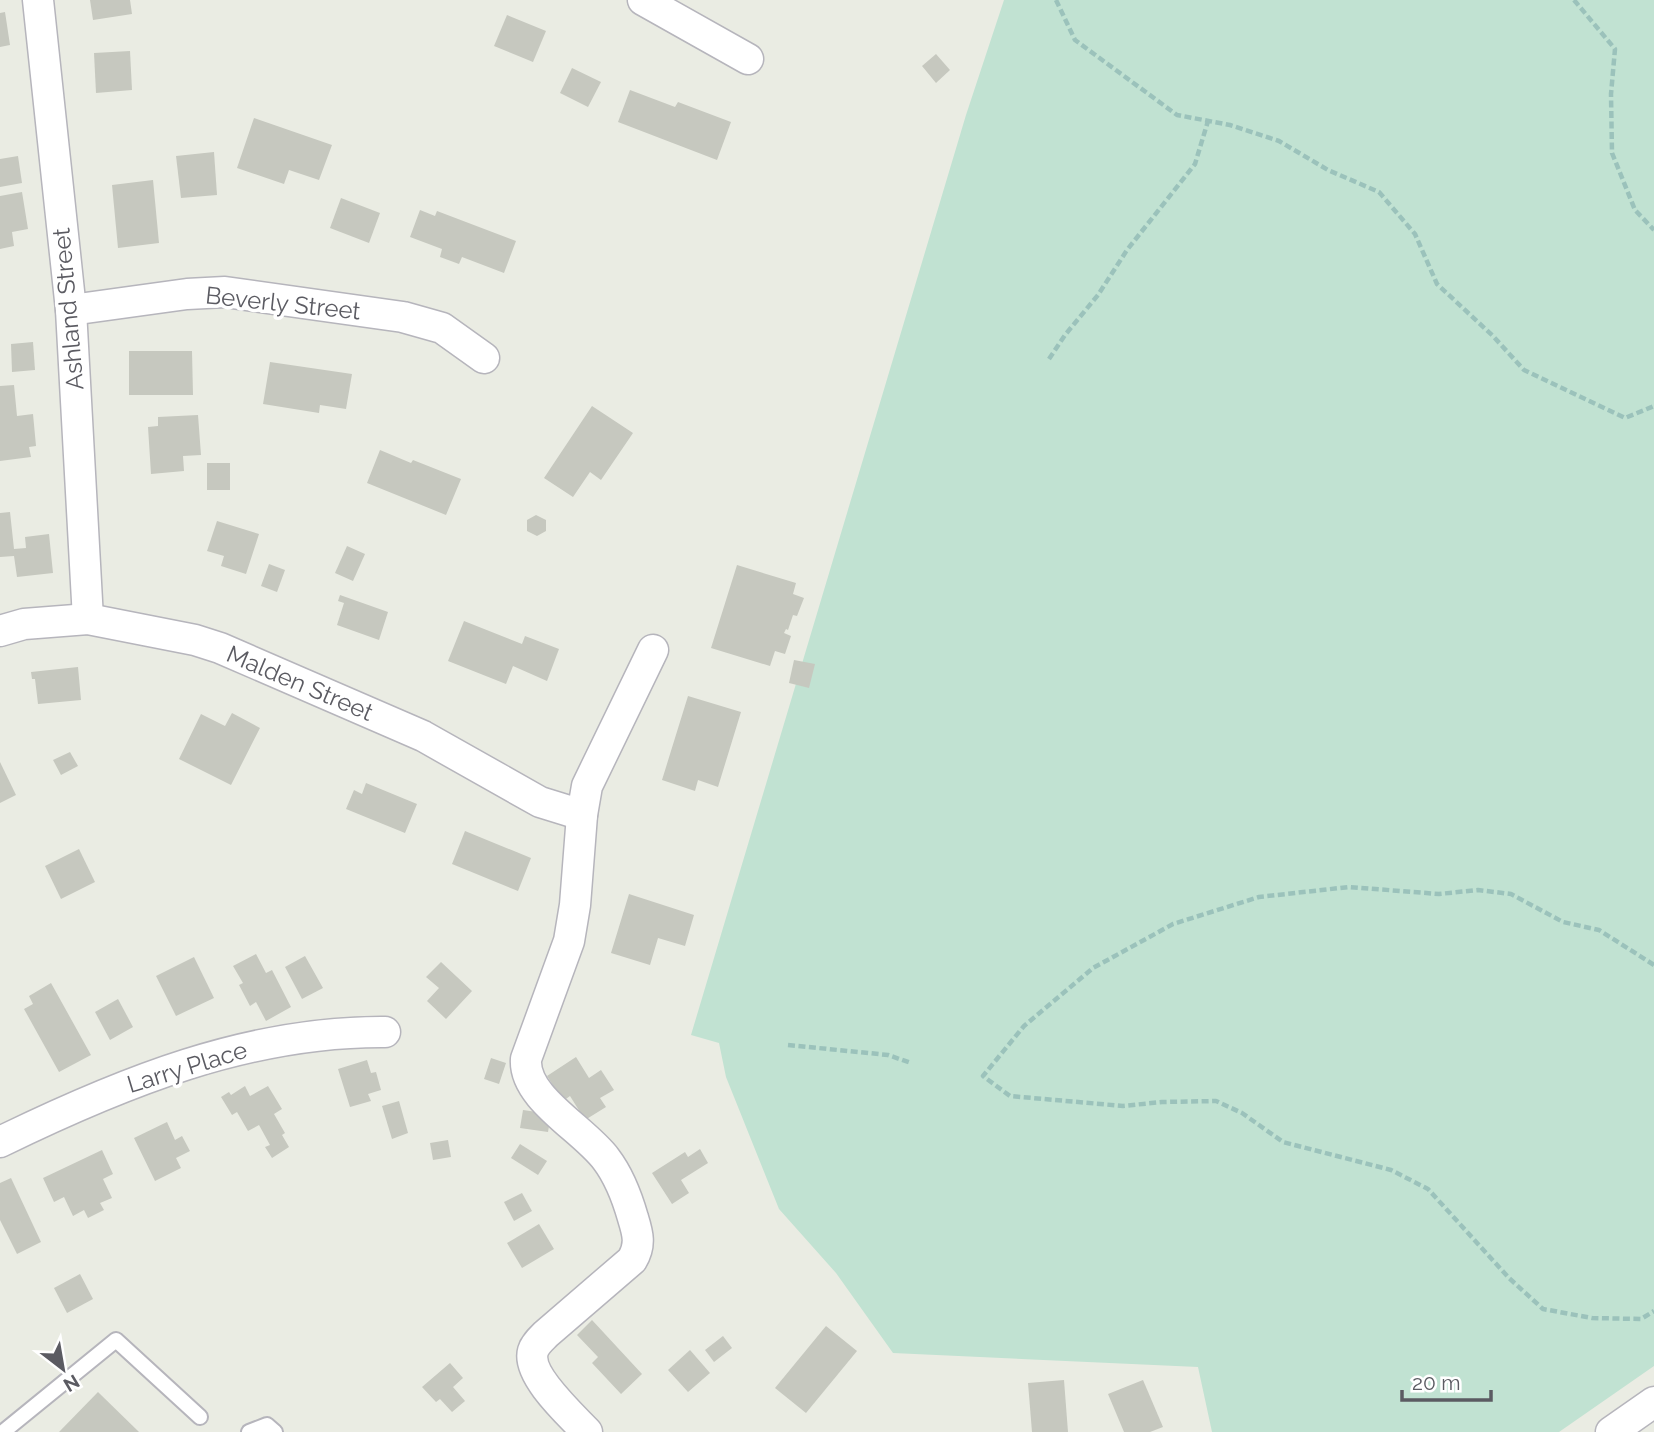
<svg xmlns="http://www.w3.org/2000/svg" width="1654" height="1432" viewBox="0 0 1654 1432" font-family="Raleway,sans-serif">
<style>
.green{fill:#c1e2d2}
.building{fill:#c6c8bf}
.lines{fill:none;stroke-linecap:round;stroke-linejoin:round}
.lane-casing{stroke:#b6b5bc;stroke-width:18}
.street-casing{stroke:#b6b5bc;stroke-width:33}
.path{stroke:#9bc2bb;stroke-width:4.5;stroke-dasharray:7 3.5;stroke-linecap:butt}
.lane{stroke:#fff;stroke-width:14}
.street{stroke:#fff;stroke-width:30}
.labels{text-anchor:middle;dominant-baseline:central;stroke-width:7;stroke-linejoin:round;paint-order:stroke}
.street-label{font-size:24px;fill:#5b5b62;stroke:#fff}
</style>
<rect width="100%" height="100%" fill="#eaece3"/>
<polygon class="green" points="1004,0 1654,0 1654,1366 1559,1432 1212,1432 1198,1367 893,1353 836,1273 779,1209 726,1077 719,1043 691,1035 966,115"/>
<g class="building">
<polygon points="90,0 130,0 132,14 93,20"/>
<polygon points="5,12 10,45 0,47 0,13"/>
<polygon points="507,15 546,31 533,62 494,46"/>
<polygon points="130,51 132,90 96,93 94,53"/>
<polygon points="936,54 950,70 936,83 922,66"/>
<polygon points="572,68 601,82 588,107 560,93"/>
<polygon points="630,90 675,107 678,102 731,122 717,160 618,122"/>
<polygon points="254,118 332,145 319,180 289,170 284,184 237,168"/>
<polygon points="214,152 217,195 181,198 176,156"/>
<polygon points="18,156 22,183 0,187 0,159"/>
<polygon points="153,180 159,243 118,248 112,185"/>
<polygon points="22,192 28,229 12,232 14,246 0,249 0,196"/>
<polygon points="341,198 380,213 369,243 330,228"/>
<polygon points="420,210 435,216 437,211 516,241 504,273 462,257 459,264 440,257 442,249 410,237"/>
<polygon points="33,342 35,370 12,372 11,344"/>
<polygon points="129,351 192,351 193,395 129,395"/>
<polygon points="270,362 352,374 346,409 320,405 319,413 263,404"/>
<polygon points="14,385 17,416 33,414 36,446 29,447 31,457 0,461 0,386"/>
<polygon points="592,406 633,433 601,480 590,472 573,497 544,478"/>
<polygon points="198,415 201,455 183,456 184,471 151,474 148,427 158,426 158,417"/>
<polygon points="380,450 411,463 413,460 461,479 446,515 367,483"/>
<rect x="207" y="463" width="23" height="27"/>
<polygon points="10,512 14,549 26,548 25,537 49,534 53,573 17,577 14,556 0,557 0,513"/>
<polygon points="536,515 546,520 546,531 537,536 527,531 527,520"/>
<polygon points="217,521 259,534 246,574 221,566 224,556 207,551"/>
<polygon points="347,546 365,554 353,581 335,573"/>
<polygon points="269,564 285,570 277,592 261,586"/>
<polygon points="737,565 796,583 793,594 804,598 797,616 793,615 788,630 786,629 784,633 791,636 785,654 775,651 770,666 711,648"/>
<polygon points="340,595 388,612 379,640 337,625 344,603 338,601"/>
<polygon points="464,621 522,644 525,636 559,649 547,681 513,666 506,684 448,661"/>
<polygon points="794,660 815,664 809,688 789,683"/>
<polygon points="78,667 81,700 38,704 35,679 32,679 31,672"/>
<polygon points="688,696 741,712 718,787 698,780 695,791 662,780"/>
<polygon points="232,713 260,728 231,785 179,759 201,714 225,726"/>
<polygon points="70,752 78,766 61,775 53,760"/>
<polygon points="0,762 16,795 0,803"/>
<polygon points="366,783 417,804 405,833 346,809 354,790 362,794"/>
<polygon points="465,831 531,858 518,891 452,864"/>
<polygon points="79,849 95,882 61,899 45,866"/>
<polygon points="629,894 694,915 685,946 658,938 650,965 611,953"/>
<polygon points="256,954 266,973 272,970 291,1007 266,1021 256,1002 250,1006 239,985 243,983 233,966"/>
<polygon points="305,956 323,988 302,999 285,967"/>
<polygon points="194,957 214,998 176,1016 156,976"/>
<polygon points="441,962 472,991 446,1019 427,1001 439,988 426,977"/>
<polygon points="51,983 91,1055 59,1072 24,1009 33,1004 29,996"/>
<polygon points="118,999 133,1027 110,1040 95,1012"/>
<polygon points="576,1057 589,1078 601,1070 614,1090 600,1098 606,1107 585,1120 570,1096 563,1101 547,1076"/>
<polygon points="491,1058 506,1063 499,1084 484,1079"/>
<polygon points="367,1060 371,1073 376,1072 381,1090 368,1094 371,1101 350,1107 338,1069"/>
<polygon points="245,1086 250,1096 268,1086 282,1109 274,1114 285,1133 282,1135 289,1147 272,1158 265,1147 270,1145 259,1125 248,1131 237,1112 232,1115 221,1097 229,1092 231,1095"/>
<polygon points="399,1101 408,1133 392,1139 382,1106"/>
<polygon points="523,1110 551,1114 548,1132 520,1128"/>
<polygon points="167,1122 175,1140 182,1136 190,1151 176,1158 181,1168 155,1181 134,1138"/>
<polygon points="448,1140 451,1157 433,1160 430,1143"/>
<polygon points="520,1144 547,1161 538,1175 511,1158"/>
<polygon points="700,1149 708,1163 681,1180 689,1193 672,1204 652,1173 685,1152 688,1157"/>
<polygon points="102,1150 113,1174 103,1179 112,1198 100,1203 104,1210 88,1218 84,1210 73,1216 64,1197 54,1202 43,1178"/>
<polygon points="11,1178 41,1242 17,1254 0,1220 0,1183"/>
<polygon points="522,1193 532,1211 514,1221 504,1202"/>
<polygon points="539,1224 554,1249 522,1268 507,1243"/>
<polygon points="80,1274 93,1299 67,1313 54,1288"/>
<polygon points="592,1320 642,1374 621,1394 592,1363 598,1357 577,1335"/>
<polygon points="826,1326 857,1351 806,1413 775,1388"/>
<polygon points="723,1336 732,1348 714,1362 705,1350"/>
<polygon points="690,1350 710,1373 688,1392 668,1370"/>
<polygon points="450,1363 463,1378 453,1387 465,1401 452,1412 440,1399 436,1402 422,1387"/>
<polygon points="1064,1380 1068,1432 1032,1432 1028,1383"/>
<polygon points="1143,1380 1163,1427 1150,1432 1124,1432 1108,1394"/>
<polygon points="98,1392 139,1432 59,1432"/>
</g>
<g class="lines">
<defs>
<g id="lane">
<polyline points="3,1432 116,1340 200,1417"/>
<polyline points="249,1432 267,1425 275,1432"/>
</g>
<g id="street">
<polyline points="38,0 71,310 88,619"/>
<polyline points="643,0 748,59"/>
<polyline points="71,310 187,294 225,292 403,317 442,328 484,358"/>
<polyline points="0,631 24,624 88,619 195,640 220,648 423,736 540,802 582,815"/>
<path d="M0,1142C121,1083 248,1031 385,1032"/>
<path d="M587,1432C572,1416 526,1375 533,1351C535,1344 541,1339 546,1334L632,1260C641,1245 638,1234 633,1218C627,1197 619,1176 606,1159C584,1129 523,1098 526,1059L569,941L575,905L582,815L587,786L653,650"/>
<polyline points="1611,1432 1654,1402"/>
</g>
</defs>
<use href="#lane" class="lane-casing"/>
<use href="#street" class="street-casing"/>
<g class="path">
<polyline points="1056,0 1075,40 1177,115 1230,125 1279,141 1328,170 1379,192 1415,234 1437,284 1493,336 1524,370 1625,418 1654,406"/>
<polyline points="1574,0 1615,49 1611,94 1612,153 1635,210 1654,230"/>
<polyline points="1049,359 1065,335 1098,295 1127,250 1195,164 1208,121"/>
<polyline points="1654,965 1599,930 1563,922 1511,894 1478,890 1439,894 1349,887 1259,897 1173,924 1093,968 1024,1026 983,1076 1010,1096 1123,1106 1162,1102 1216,1101 1242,1113 1283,1142 1391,1170 1428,1189 1509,1278 1543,1309 1592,1318 1641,1319 1654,1311"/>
<polyline points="788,1045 888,1055 911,1063"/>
</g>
<use href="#lane" class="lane"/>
<use href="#street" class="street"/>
</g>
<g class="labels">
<g class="street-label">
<text transform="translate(283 303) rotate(6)">Beverly Street</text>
<text transform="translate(68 309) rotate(-95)">Ashland Street</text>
<text transform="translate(300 683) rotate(23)">Malden Street</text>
<text transform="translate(187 1067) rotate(-17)">Larry Place</text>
</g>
</g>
<g transform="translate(63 1369) rotate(149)" stroke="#ffffff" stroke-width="5" paint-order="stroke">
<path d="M0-5L12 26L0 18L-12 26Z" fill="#5b5b62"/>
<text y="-10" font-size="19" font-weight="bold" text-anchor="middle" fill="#5b5b62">N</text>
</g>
<path d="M1402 1390v10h89v-10" fill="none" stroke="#5b5b62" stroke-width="3.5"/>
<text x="1412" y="1390" font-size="21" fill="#5b5b62" stroke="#ffffff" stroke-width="5" paint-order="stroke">20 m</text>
</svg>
